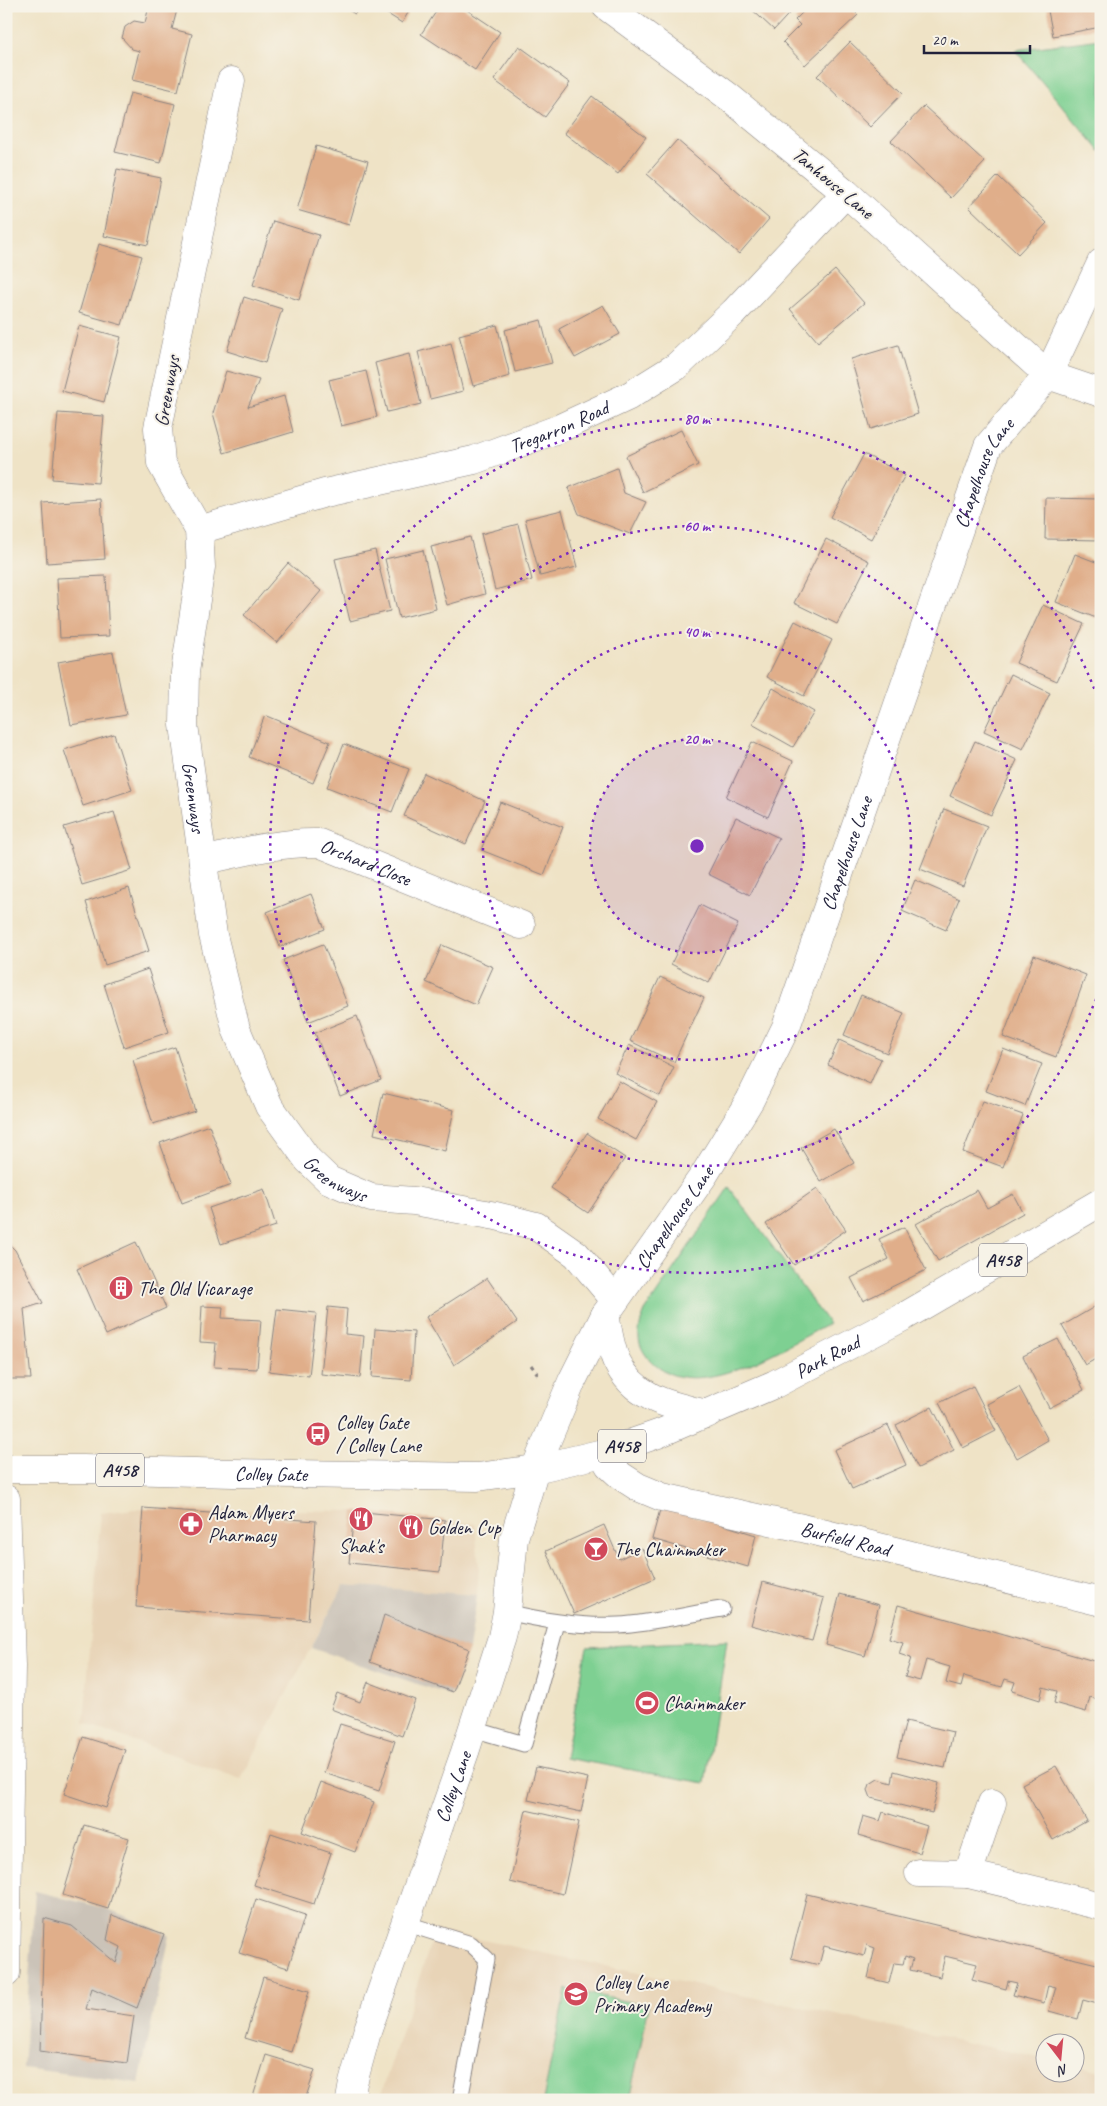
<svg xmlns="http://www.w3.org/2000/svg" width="1107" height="2106" viewBox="0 0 1107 2106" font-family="Caveat,sans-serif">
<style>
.built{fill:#e8d4b7}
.industrial{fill:#cbc3b8}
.green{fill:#7ed092;stroke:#507966}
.building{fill:#e0ae8a}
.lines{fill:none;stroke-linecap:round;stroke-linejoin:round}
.service-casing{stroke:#888280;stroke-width:17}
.minor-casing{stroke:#888280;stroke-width:29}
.tertiary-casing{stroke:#888280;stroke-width:29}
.secondary-casing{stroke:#888280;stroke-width:29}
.trunk-casing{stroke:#888280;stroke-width:29}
.path{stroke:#888280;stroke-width:3;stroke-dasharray:4 4;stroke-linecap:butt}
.service{stroke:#fff;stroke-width:15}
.minor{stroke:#fff;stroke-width:28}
.tertiary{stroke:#fff;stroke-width:28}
.secondary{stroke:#fff;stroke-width:28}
.trunk{stroke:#fff;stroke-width:28}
.ring{fill:none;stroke:#7b2cbf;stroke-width:2.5;stroke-dasharray:2.5 5}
.labels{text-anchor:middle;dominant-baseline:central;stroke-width:4;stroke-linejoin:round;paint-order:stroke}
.shield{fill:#f7f3e8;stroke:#62616f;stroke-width:1}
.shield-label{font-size:19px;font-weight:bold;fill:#22223b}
.street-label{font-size:20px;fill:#22223b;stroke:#f7f3e8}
.poi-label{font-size:20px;fill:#22223b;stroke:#f7f3e8;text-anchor:start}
.centre{fill:#7b2cbf;stroke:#f7f3e8;stroke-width:2.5}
.ring-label{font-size:15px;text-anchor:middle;font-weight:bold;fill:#7b2cbf;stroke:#f7f3e8;stroke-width:4;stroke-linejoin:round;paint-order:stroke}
</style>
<rect width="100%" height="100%" fill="#f7f3e8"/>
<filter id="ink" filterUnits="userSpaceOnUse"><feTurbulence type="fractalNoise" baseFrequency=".02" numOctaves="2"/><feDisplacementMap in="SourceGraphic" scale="10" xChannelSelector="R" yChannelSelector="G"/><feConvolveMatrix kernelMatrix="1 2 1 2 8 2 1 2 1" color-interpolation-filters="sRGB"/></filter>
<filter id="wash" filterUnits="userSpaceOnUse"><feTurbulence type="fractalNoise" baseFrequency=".0096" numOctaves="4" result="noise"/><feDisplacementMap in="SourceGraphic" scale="20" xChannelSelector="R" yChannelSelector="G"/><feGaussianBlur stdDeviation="1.12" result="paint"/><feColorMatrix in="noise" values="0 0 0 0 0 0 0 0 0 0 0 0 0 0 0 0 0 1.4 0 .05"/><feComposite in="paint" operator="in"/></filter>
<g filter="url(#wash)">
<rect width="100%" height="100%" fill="#efe3c6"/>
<g class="built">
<polygon points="143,1508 354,1511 475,1524 479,1567 477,1595 344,1585 241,1779 84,1723 101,1513"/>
<polygon points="435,1930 1044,2059 1044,2074 1074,2074 1075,2065 1101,2071 1101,2100 379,2100"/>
</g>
<g class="industrial">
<polygon points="344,1585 477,1595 469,1649 453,1692 450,1695 311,1648"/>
<polygon points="35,1891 108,1909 170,1935 139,2083 23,2068"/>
</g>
<g class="green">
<polygon points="1101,39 1101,152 1015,50"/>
<path d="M729,1187L829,1324C784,1346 694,1408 650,1360C635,1344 637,1330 645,1311Z"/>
<polygon points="727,1640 705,1783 565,1758 587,1647"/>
<polygon points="566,1989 649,2006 629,2100 543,2100"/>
</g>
<g id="blocks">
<g class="building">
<polygon points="149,6 178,6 172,29 192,34 178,91 132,80 139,51 132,49 122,38 125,27 134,21 145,23"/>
<polygon points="341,6 360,6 355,14"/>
<polygon points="375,6 412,6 402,23"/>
<polygon points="440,6 461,6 500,32 475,70 421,34"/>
<polygon points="748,6 796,6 774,30"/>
<polygon points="809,6 849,6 858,15 805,65 783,42 800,25 795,20"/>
<polygon points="1047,6 1101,6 1101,27 1053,36"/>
<polygon points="850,42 903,93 870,127 817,76"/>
<polygon points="519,46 570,83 545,117 494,80"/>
<polygon points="130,93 175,104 161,163 115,152"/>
<polygon points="592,96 646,137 618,174 564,133"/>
<polygon points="924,106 985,162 951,198 891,141"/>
<polygon points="677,140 769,219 739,254 647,174"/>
<polygon points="316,146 368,161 349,225 297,210"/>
<polygon points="117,169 161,178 148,245 104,236"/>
<polygon points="998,176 1047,223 1018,254 969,207"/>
<polygon points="273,221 319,235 299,300 253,285"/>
<polygon points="99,244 142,256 122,325 79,313"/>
<polygon points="835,270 864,303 818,342 790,309"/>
<polygon points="244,297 282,309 265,363 227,351"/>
<polygon points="603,305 620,334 575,358 559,329"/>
<polygon points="541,320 552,363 515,372 505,330"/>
<polygon points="497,325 510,376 473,386 459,335"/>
<polygon points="79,326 121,337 104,402 62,391"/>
<polygon points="451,343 463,391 430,399 418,352"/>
<polygon points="898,345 918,414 871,429 851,359"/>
<polygon points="409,354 421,404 387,412 375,363"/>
<polygon points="226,371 259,380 248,407 284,396 293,432 224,453 213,413"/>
<polygon points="366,371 377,417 341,426 329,380"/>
<polygon points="58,413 104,416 98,483 52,479"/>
<polygon points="681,430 698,465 643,492 626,456"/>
<polygon points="864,454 905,475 871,539 830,517"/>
<polygon points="617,468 624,493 646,502 630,534 579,514 568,488"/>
<polygon points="1046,498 1101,499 1101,540 1045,539"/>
<polygon points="101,499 105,559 47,563 43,503"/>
<polygon points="562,510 577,567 540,576 525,519"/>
<polygon points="518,524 532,580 495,590 481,534"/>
<polygon points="470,537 485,594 447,605 431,547"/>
<polygon points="826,539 869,561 837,624 794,603"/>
<polygon points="375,550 390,611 350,621 335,559"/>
<polygon points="423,550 436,609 399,618 385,559"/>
<polygon points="1075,554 1101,564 1101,620 1056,602"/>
<polygon points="288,563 321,591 277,643 244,615"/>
<polygon points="106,576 109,636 60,638 57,578"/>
<polygon points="1043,605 1084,624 1057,681 1016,663"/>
<polygon points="795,621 832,640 804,696 767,677"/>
<polygon points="113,652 126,715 71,725 58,662"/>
<polygon points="1011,674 1050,693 1023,749 984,731"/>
<polygon points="773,688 814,712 793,747 752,724"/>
<polygon points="265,715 330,742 313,783 249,757"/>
<polygon points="114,734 132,790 83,806 64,750"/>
<polygon points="975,741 1017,760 991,815 950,796"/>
<polygon points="752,742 793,761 768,817 726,797"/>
<polygon points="344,744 409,769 392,812 327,787"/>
<polygon points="424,773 485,801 466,844 404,816"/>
<polygon points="500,802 563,827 544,875 481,850"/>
<polygon points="944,809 987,826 963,886 920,869"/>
<polygon points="114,812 132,870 82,885 64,827"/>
<polygon points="736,817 779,838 750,895 708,874"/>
<polygon points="915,880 959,899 946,930 902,911"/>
<polygon points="129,888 149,951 105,965 86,902"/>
<polygon points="311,894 325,929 280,947 267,912"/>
<polygon points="700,905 738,924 709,983 671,964"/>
<polygon points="323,944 348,1006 308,1022 283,960"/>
<polygon points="442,945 493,967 476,1005 426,982"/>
<polygon points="1034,955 1086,975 1056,1057 1003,1037"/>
<polygon points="148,969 169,1032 124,1047 104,984"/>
<polygon points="660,977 704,998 674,1062 630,1041"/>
<polygon points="861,995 904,1013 887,1053 844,1035"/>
<polygon points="357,1016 381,1080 340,1096 315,1033"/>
<polygon points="839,1040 881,1059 870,1084 828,1065"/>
<polygon points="629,1045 674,1067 660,1096 615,1073"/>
<polygon points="175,1047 195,1111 153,1124 133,1060"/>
<polygon points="1003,1049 1042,1064 1025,1106 986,1091"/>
<polygon points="619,1081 657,1102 636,1140 598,1119"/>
<polygon points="383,1093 454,1110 445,1151 374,1134"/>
<polygon points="983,1101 1023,1115 1003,1167 963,1152"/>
<polygon points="209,1125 231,1185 182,1203 160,1143"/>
<polygon points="834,1129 854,1163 821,1182 801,1148"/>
<polygon points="587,1133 625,1158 588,1213 551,1188"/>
<polygon points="817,1188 846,1230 794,1265 766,1224"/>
<polygon points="264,1189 276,1226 221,1244 209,1208"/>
<polygon points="977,1190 987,1208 1013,1194 1023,1213 938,1261 916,1224"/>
<polygon points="904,1227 926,1270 863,1301 851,1278 889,1259 879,1239"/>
<polygon points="6,1241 15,1250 43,1303 24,1309 31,1379 6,1379"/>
<polygon points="136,1242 166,1308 106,1335 77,1269"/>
<polygon points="487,1278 517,1322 454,1365 426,1317"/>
<polygon points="1101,1303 1101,1356 1085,1365 1062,1326"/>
<polygon points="202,1306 223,1307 222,1318 261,1320 257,1369 214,1367 216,1343 200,1342"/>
<polygon points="328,1307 347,1309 345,1334 364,1336 360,1378 321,1374"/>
<polygon points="277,1309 316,1313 309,1376 269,1371"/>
<polygon points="375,1329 414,1332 411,1380 372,1377"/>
<polygon points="1058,1339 1084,1390 1049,1408 1023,1356"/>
<polygon points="973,1386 996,1431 963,1448 939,1403"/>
<polygon points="1019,1387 1048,1440 1017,1458 987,1404"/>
<polygon points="932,1407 954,1450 918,1468 896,1425"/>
<polygon points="888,1425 906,1465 852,1489 834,1450"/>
<polygon points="661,1506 756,1535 748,1567 652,1539"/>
<polygon points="143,1508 316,1521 308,1620 136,1607"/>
<polygon points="354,1511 445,1520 440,1572 349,1563"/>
<polygon points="604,1525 619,1559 642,1548 655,1578 574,1614 546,1551"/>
<polygon points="763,1582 824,1598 812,1641 751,1625"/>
<polygon points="840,1594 879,1605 865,1656 826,1645"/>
<polygon points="898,1605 1101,1663 1101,1700 1090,1697 1086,1712 1054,1703 1057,1691 1043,1687 1040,1700 1012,1691 1015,1682 1005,1679 1002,1687 964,1676 961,1687 946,1683 950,1667 926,1660 920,1681 905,1677 911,1658 899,1654 903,1642 889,1638"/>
<polygon points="384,1615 469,1649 453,1692 370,1662"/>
<polygon points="368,1682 415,1700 402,1736 331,1709 337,1693 360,1702"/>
<polygon points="906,1721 953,1732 945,1768 897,1757"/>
<polygon points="340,1724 395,1741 379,1791 324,1773"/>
<polygon points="83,1737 125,1750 106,1808 64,1794"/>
<polygon points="1056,1766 1087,1821 1053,1840 1022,1784"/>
<polygon points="536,1767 588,1778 581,1812 528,1800"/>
<polygon points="894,1771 939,1783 932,1813 871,1798 868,1790 870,1784 878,1779 892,1783"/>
<polygon points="321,1782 374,1802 355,1852 302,1832"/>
<polygon points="526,1810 579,1822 563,1894 510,1882"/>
<polygon points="883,1812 927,1826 919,1853 858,1835 863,1816 880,1821"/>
<polygon points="84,1825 129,1838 108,1909 63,1895"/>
<polygon points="271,1833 331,1853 314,1904 254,1885"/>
<polygon points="807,1894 1101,1965 1101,2005 1083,2000 1078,2019 1049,2011 1056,1987 1048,1985 1044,2003 1013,1995 1017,1983 1008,1981 1006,1989 972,1980 977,1964 945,1956 940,1977 910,1970 913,1959 905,1956 903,1964 894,1963 889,1983 868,1978 875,1948 867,1945 864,1956 824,1946 819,1965 791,1958"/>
<polygon points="256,1899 305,1915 288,1968 239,1953"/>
<polygon points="112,1915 164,1934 137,2008 92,1988 86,2009 134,2016 127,2063 40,2051 44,1918 72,1926 116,1963 121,1947 107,1940"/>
<polygon points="263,1977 309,1991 291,2052 245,2038"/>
<polygon points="266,2055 315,2070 305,2100 252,2100"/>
</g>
</g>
</g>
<g filter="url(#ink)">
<use href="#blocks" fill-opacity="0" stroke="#888280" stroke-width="1"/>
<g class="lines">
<defs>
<g id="service">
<path d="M507,1612C544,1621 580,1627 618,1625C653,1623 688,1614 722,1609"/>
<polyline points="473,1729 524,1744 557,1623"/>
<polyline points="404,1923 471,1944 487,1959 460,2100"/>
</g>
<g id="minor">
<path id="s1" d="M231,81L158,428L161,463L199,530L201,567L185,672L184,725L213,935L236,1029L269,1106L308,1160L329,1180L371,1198L414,1201L496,1216L536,1226L576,1254L615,1300"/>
<polyline points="1101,263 1048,375 1101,393"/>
<path id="s2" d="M199,530L325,493L474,460L558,429L629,396L677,366L734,312L846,193"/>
<path id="s3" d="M203,861C242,852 279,842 319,843L521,925"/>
<path id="s4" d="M603,1453L609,1465L621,1476L638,1487L662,1497L802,1528L1101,1602"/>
<polyline points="6,1499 11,1666 6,1973"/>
<polyline points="919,1873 968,1874 1101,1906"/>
<polyline points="968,1874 992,1803"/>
</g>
<g id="tertiary">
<path d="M605,1315C608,1329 610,1347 616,1360C634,1399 669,1405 707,1414"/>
<path id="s5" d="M535,1469L572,1381L605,1315L704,1175L750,1100L786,1027L988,446L1048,375L846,193L729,97L606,6"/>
</g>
<g id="secondary">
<path id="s6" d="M350,2100L353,2083L367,2032L465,1752L502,1637L507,1612L514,1538L535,1469"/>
</g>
<g id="trunk">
<path id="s7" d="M6,1469H83L233,1473L478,1477L535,1469L603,1453L658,1434L775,1384L905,1316L1101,1202"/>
</g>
</defs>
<use href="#service" class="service-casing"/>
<use href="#minor" class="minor-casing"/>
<use href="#tertiary" class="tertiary-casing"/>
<use href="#secondary" class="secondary-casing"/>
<use href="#trunk" class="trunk-casing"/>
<polyline class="path" points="531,1365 539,1376"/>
<use href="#service" class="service"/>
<use href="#minor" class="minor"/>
<use href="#tertiary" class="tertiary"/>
<use href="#secondary" class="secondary"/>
<use href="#trunk" class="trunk"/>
</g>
</g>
<circle cx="697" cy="846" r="107" fill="#7b2cbf" fill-opacity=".12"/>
<g class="ring">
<circle cx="697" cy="846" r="107"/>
<circle cx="697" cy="846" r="214"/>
<circle cx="697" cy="846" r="320"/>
<path d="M1101 985A427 427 0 1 1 1101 707"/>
</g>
<defs>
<symbol id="building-disc" viewBox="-11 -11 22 22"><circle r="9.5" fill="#d1495b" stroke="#f7f3e8"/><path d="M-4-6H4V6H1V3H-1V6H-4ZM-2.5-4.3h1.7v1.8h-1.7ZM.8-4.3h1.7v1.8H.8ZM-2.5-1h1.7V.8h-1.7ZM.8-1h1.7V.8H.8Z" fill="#fff"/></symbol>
<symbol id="bus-disc" viewBox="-11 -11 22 22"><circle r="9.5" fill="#d1495b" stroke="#f7f3e8"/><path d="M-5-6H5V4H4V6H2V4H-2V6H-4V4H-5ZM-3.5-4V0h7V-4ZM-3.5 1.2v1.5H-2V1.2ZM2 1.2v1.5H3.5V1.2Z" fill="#fff"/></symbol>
<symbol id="restaurant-disc" viewBox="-11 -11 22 22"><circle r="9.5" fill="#d1495b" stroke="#f7f3e8"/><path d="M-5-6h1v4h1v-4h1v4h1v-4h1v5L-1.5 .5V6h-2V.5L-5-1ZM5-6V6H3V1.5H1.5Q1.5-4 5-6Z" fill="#fff"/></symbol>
<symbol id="pharmacy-disc" viewBox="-11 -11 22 22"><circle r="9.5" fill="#d1495b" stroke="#f7f3e8"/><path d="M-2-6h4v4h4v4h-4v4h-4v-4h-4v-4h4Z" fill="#fff"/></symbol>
<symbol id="bar-disc" viewBox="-11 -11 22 22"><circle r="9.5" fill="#d1495b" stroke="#f7f3e8"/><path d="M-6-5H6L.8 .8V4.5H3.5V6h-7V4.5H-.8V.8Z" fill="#fff"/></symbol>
<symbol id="stadium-disc" viewBox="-11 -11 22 22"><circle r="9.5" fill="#d1495b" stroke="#f7f3e8"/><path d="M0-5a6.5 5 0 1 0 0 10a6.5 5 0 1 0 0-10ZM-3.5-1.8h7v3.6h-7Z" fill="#fff"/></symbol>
<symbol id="school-disc" viewBox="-11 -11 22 22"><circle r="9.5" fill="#d1495b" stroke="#f7f3e8"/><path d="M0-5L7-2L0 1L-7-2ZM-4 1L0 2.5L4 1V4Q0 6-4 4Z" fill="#fff"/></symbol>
</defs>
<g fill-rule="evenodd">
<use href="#building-disc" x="107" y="1274" width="28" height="28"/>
<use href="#bus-disc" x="304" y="1420" width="28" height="28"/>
<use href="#restaurant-disc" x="347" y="1505" width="28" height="28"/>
<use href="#pharmacy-disc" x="177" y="1510" width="28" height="28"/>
<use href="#restaurant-disc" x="397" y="1513" width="28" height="28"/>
<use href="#bar-disc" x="582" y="1535" width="28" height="28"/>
<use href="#stadium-disc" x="633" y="1689" width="28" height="28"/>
<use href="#school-disc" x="562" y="1980" width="28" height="28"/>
</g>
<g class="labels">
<g class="shield">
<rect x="979" y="1243.5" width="48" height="33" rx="4"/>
<rect x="598" y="1429.5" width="48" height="33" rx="4"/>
<rect x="96" y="1453.5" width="48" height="33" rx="4"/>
</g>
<g class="shield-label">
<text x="1003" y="1260">A458</text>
<text x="622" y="1446">A458</text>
<text x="120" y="1470">A458</text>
</g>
<g class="street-label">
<text transform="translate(833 183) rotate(40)">Tanhouse Lane</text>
<text transform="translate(167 391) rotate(-80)">Greenways</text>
<text stroke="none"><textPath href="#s2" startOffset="375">Tregarron Road</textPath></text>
<text stroke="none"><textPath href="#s5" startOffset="1099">Chapelhouse Lane</textPath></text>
<text stroke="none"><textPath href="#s1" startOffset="736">Greenways</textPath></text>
<text stroke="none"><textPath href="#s5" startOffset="694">Chapelhouse Lane</textPath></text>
<text stroke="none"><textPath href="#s3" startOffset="168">Orchard Close</textPath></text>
<text stroke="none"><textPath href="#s1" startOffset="1156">Greenways</textPath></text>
<text stroke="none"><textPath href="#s5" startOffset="289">Chapelhouse Lane</textPath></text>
<text stroke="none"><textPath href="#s7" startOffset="844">Park Road</textPath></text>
<text stroke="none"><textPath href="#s7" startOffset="265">Colley Gate</textPath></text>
<text stroke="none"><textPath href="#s4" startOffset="264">Burfield Road</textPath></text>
<text stroke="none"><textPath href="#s6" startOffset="330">Colley Lane</textPath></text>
</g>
<g class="poi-label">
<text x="138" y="1288">The Old Vicarage</text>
<text x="336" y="1422">Colley Gate<tspan x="336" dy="23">/ Colley Lane</tspan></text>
<text x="208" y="1512">Adam Myers<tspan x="208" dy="23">Pharmacy</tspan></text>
<text x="428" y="1527">Golden Cup</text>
<text x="361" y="1546" text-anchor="middle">Shak's</text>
<text x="614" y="1549">The Chainmaker</text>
<text x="664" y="1703">Chainmaker</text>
<text x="594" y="1982">Colley Lane<tspan x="594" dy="23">Primary Academy</tspan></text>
</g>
</g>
<circle cx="697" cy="846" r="8" class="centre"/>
<g class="ring-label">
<text x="697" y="424">80 m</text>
<text x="697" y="531">60 m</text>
<text x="697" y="637">40 m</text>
<text x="697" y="744">20 m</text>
</g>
<rect width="1107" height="2106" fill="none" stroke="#f7f3e8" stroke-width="25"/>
<g transform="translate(1060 2058) rotate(164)"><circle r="24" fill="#f7f3e8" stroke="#a29fa3"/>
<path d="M0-4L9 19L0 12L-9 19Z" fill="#d1495b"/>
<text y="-8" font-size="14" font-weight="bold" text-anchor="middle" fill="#22223b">N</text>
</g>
<path d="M924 45v8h106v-8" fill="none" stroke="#22223b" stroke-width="2.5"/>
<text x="932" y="45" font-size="15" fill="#22223b" stroke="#f7f3e8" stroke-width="4" paint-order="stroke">20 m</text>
</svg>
